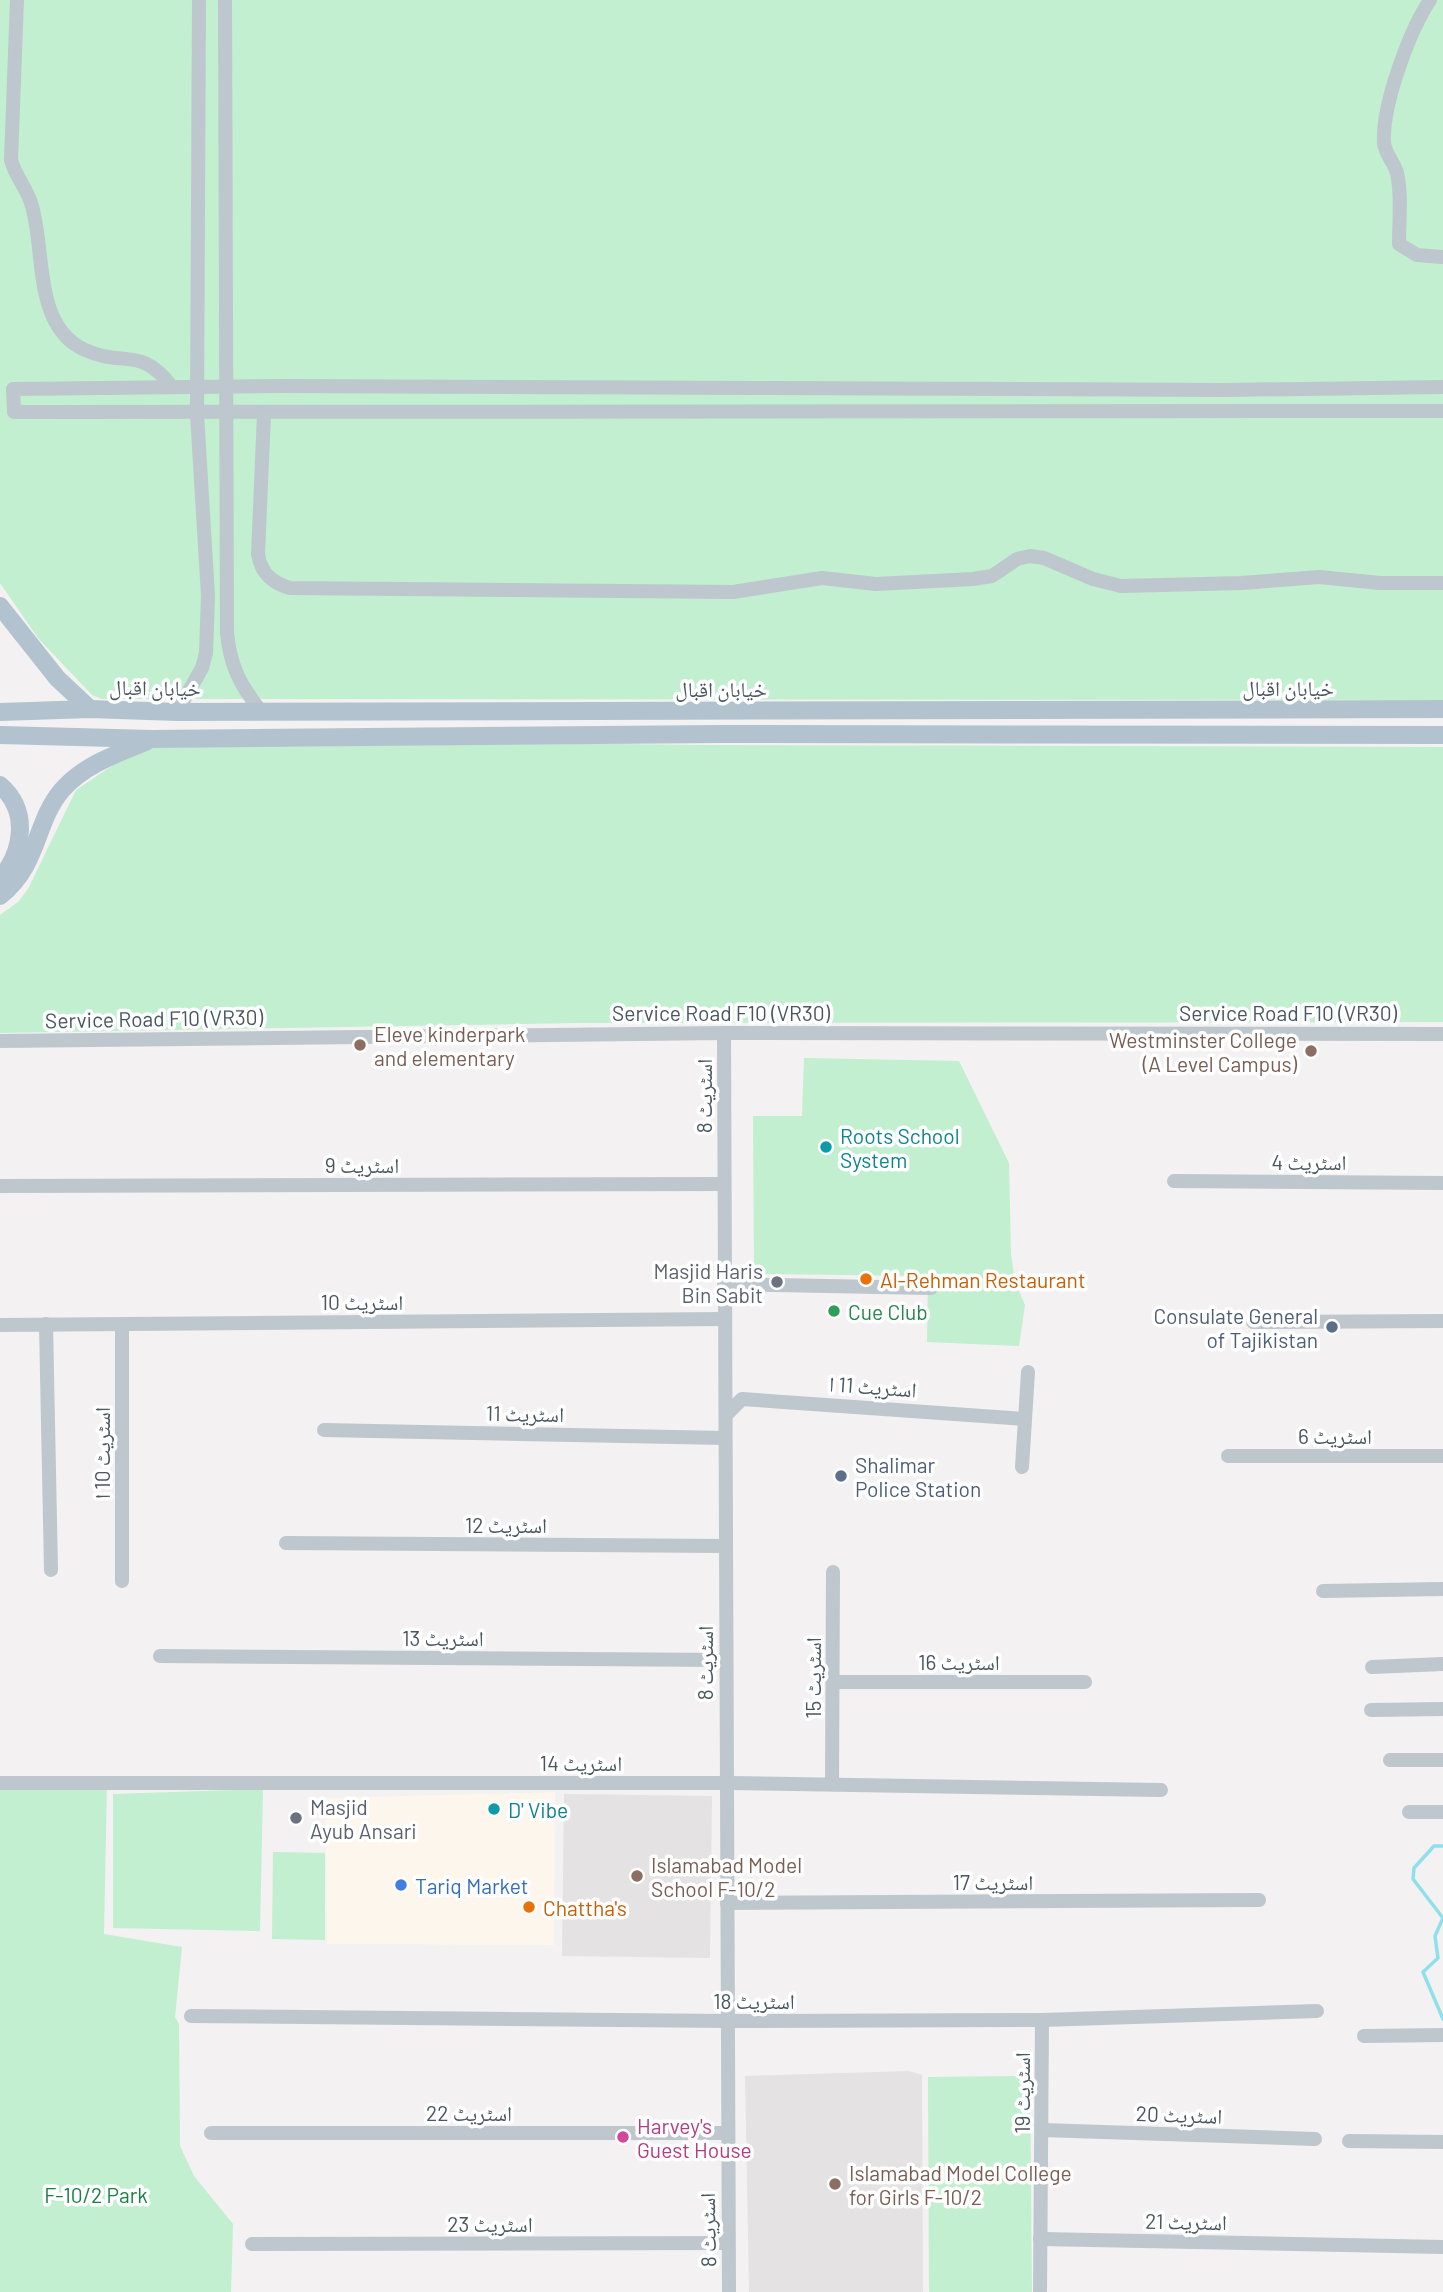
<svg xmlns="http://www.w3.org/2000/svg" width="1443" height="2292" viewBox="0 0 1443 2292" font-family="Barlow,'Noto Naskh Arabic',sans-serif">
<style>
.commercial{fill:#fcf6ec}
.education{fill:#e4e2e3}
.green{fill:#c1efcf}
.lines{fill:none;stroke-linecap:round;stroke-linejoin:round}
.stream{stroke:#90e0eb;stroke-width:3.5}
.minor{stroke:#bdc7cd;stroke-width:14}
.major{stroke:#b2c3cf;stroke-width:18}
.education-dot{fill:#8d6e63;stroke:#fff;stroke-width:2.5}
.culture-dot{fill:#0f9aa8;stroke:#fff;stroke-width:2.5}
.food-dot{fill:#e8710a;stroke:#fff;stroke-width:2.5}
.worship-dot{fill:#6b7280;stroke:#fff;stroke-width:2.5}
.leisure-dot{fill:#2e9e5b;stroke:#fff;stroke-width:2.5}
.service-dot{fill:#5c6f8a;stroke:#fff;stroke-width:2.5}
.shop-dot{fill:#3f7fe0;stroke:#fff;stroke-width:2.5}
.hotel-dot{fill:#d1479c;stroke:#fff;stroke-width:2.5}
.labels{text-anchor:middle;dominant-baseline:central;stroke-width:7;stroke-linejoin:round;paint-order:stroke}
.street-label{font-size:21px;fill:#49565e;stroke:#fff}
.education-label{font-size:21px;fill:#785e54;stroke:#fff;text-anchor:start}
.culture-label{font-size:21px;fill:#0d838f;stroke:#fff;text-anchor:start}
.worship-label{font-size:21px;fill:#5b616d;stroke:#fff;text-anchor:end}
.food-label{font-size:21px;fill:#c56008;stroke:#fff;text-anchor:start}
.leisure-label{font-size:21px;fill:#27864d;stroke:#fff;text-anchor:start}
.service-label{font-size:21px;fill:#4e5e75;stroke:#fff;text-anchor:end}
.shop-label{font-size:21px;fill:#366cbe;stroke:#fff;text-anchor:start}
.hotel-label{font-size:21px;fill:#b23c85;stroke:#fff;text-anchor:start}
.park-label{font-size:21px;fill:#198044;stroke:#fff}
</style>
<rect width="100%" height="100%" fill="#f3f1f1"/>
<polygon class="commercial" points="555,1792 554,1945 327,1944 325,1798"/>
<g class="education">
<polygon points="564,1794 712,1796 710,1958 562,1956"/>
<polygon points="909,2071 922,2075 923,2292 749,2292 745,2076"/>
</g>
<g class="green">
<polygon points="0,0 1443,0 1443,700 102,699 92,695 38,638 0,583"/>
<polygon points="152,739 704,745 1443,747 1443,1022 575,1023 0,1033 0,915 18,902 28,889 76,790"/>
<polygon points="804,1058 959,1061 1009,1163 1011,1254 1015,1282 1025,1305 1019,1346 927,1342 928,1276 754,1274 753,1116 802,1116"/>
<polygon points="0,1783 107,1783 104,1934 182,1947 175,2017 179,2024 180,2146 194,2176 233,2224 231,2292 0,2292"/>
<polygon points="263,1789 260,1931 113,1928 113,1794"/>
<polygon points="273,1852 325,1853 325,1940 272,1939"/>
<polygon points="1030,2076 1032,2292 929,2292 928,2077"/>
</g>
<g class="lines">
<polyline class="stream" points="1443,1846 1434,1846 1414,1868 1413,1879 1443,1918 1435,1936 1438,1958 1423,1972 1443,2019"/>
<g class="minor">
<path d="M17,0L11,160C15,176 26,187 31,203C46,248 32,324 83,349C122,368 141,345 172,387"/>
<path d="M225,0L227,633C230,665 240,685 260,710"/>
<path d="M1430,0C1409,32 1382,105 1384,143C1385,154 1394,162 1397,173C1402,195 1399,221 1399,244L1417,255L1443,257"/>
<polyline points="1443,387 1225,390 282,386 13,389 14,412 1443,411"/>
<path d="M264,414L258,554C261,573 272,583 290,588L733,592L822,578L876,584L973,579L992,576L1017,559L1030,556L1044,558L1093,579L1121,586L1242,583L1319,577L1380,583H1443"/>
<polyline points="177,712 202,668 206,653 208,596 197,414 199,0"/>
<polyline points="724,1033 729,2292"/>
<polyline points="0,1041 724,1033 1443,1034"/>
<polyline points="1174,1181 1443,1183"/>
<polyline points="0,1186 724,1184"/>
<polyline points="724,1284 931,1288"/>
<polyline points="1253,1322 1443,1321"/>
<polyline points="46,1324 51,1570"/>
<polyline points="122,1324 122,1581"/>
<polyline points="0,1325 725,1319"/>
<polyline points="726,1415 742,1399 1024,1419"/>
<polyline points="324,1430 725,1438"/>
<polyline points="1228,1456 1443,1456"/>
<polyline points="1022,1467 1028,1372"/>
<polyline points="286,1543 725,1546"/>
<polyline points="1323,1591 1443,1589"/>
<polyline points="160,1656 725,1660"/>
<polyline points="1372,1667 1443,1664"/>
<polyline points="834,1682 1085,1682"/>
<polyline points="1371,1710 1443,1709"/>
<polyline points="1390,1760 1443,1760"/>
<polyline points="0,1783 727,1783 1161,1790"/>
<polyline points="832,1784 833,1572"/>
<polyline points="1409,1812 1443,1812"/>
<polyline points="727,1903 1259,1900"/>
<polyline points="191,2016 727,2021 1042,2020 1317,2011"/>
<polyline points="1364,2036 1443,2035"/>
<polyline points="1042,2130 1315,2139"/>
<polyline points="211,2133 727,2133"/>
<polyline points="1349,2141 1443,2142"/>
<polyline points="1040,2239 1443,2247"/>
<polyline points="252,2244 728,2243"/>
<polyline points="1040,2292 1042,2020"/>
</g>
<g class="major">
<polyline points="0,606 57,678 90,709"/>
<polyline points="0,712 90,709 177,712 1443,709"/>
<polyline points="0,735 152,739 721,734 1443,735"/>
<path d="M0,785C30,811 23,852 0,879"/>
<path d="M0,896C40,864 34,823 62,790C84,765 116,754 146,742"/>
</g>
</g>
<g class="education-dot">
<circle cx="360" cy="1045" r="7"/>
<circle cx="1311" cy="1051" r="7"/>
<circle cx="637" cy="1876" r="7"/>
<circle cx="835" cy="2184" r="7"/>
</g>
<g class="culture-dot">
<circle cx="826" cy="1147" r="7"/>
<circle cx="494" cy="1809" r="7"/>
</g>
<g class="food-dot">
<circle cx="866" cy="1279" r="7"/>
<circle cx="529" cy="1907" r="7"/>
</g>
<g class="worship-dot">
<circle cx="777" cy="1282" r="7"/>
<circle cx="296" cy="1818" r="7"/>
</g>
<circle class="leisure-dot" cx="834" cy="1311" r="7"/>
<g class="service-dot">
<circle cx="1332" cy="1327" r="7"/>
<circle cx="841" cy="1476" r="7"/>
</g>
<circle class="shop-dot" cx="401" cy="1885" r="7"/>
<circle class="hotel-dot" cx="623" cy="2137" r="7"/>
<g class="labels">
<g class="street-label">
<text transform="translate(155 687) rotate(1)">خیابان اقبال</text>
<text x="1288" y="687">خیابان اقبال</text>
<text x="721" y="688">خیابان اقبال</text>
<text x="721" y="1012">Service Road F10 (VR30)</text>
<text x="1288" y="1012">Service Road F10 (VR30)</text>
<text transform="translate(154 1018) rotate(-1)">Service Road F10 (VR30)</text>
<text transform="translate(703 1096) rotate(-90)">اسٹریٹ 8</text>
<text x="1309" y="1161">اسٹریٹ 4</text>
<text x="362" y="1164">اسٹریٹ 9</text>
<text x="362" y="1301">اسٹریٹ 10</text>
<text transform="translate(873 1386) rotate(4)">اسٹریٹ 11 ا</text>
<text transform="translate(525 1413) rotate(1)">اسٹریٹ 11</text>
<text x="1335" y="1435">اسٹریٹ 6</text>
<text transform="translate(101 1453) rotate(-90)">اسٹریٹ 10 ا</text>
<text x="506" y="1524">اسٹریٹ 12</text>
<text x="443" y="1637">اسٹریٹ 13</text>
<text x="959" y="1661">اسٹریٹ 16</text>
<text transform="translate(704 1663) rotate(-90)">اسٹریٹ 8</text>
<text transform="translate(812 1678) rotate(-90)">اسٹریٹ 15</text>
<text x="581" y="1762">اسٹریٹ 14</text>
<text x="993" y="1881">اسٹریٹ 17</text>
<text x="754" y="2000">اسٹریٹ 18</text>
<text transform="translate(1021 2093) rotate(-90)">اسٹریٹ 19</text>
<text x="469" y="2112">اسٹریٹ 22</text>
<text transform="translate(1179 2114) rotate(2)">اسٹریٹ 20</text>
<text transform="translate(1186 2221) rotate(1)">اسٹریٹ 21</text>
<text x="490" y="2223">اسٹریٹ 23</text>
<text transform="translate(707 2230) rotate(-91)">اسٹریٹ 8</text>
</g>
<g class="education-label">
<text x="374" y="1033">Eleve kinderpark<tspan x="374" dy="24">and elementary</tspan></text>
<text x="1297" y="1039" text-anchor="end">Westminster College<tspan x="1297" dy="24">(A Level Campus)</tspan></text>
<text x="651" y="1864">Islamabad Model<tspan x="651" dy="24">School F-10/2</tspan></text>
<text x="849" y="2172">Islamabad Model College<tspan x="849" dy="24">for Girls F-10/2</tspan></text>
</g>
<g class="culture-label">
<text x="840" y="1135">Roots School<tspan x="840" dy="24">System</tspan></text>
<text x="508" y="1809">D' Vibe</text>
</g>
<g class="worship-label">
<text x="763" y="1270">Masjid Haris<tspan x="763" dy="24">Bin Sabit</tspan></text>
<text x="310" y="1806" text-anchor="start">Masjid<tspan x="310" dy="24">Ayub Ansari</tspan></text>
</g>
<g class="food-label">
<text x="880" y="1279">Al-Rehman Restaurant</text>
<text x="543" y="1907">Chattha's</text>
</g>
<g class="leisure-label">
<text x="848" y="1311">Cue Club</text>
</g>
<g class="service-label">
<text x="1318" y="1315">Consulate General<tspan x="1318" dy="24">of Tajikistan</tspan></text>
<text x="855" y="1464" text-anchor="start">Shalimar<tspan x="855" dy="24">Police Station</tspan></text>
</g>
<g class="shop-label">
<text x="415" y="1885">Tariq Market</text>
</g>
<g class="hotel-label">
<text x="637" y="2125">Harvey's<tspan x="637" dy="24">Guest House</tspan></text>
</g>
<g class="park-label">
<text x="96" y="2194">F-10/2 Park</text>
</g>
</g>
</svg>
